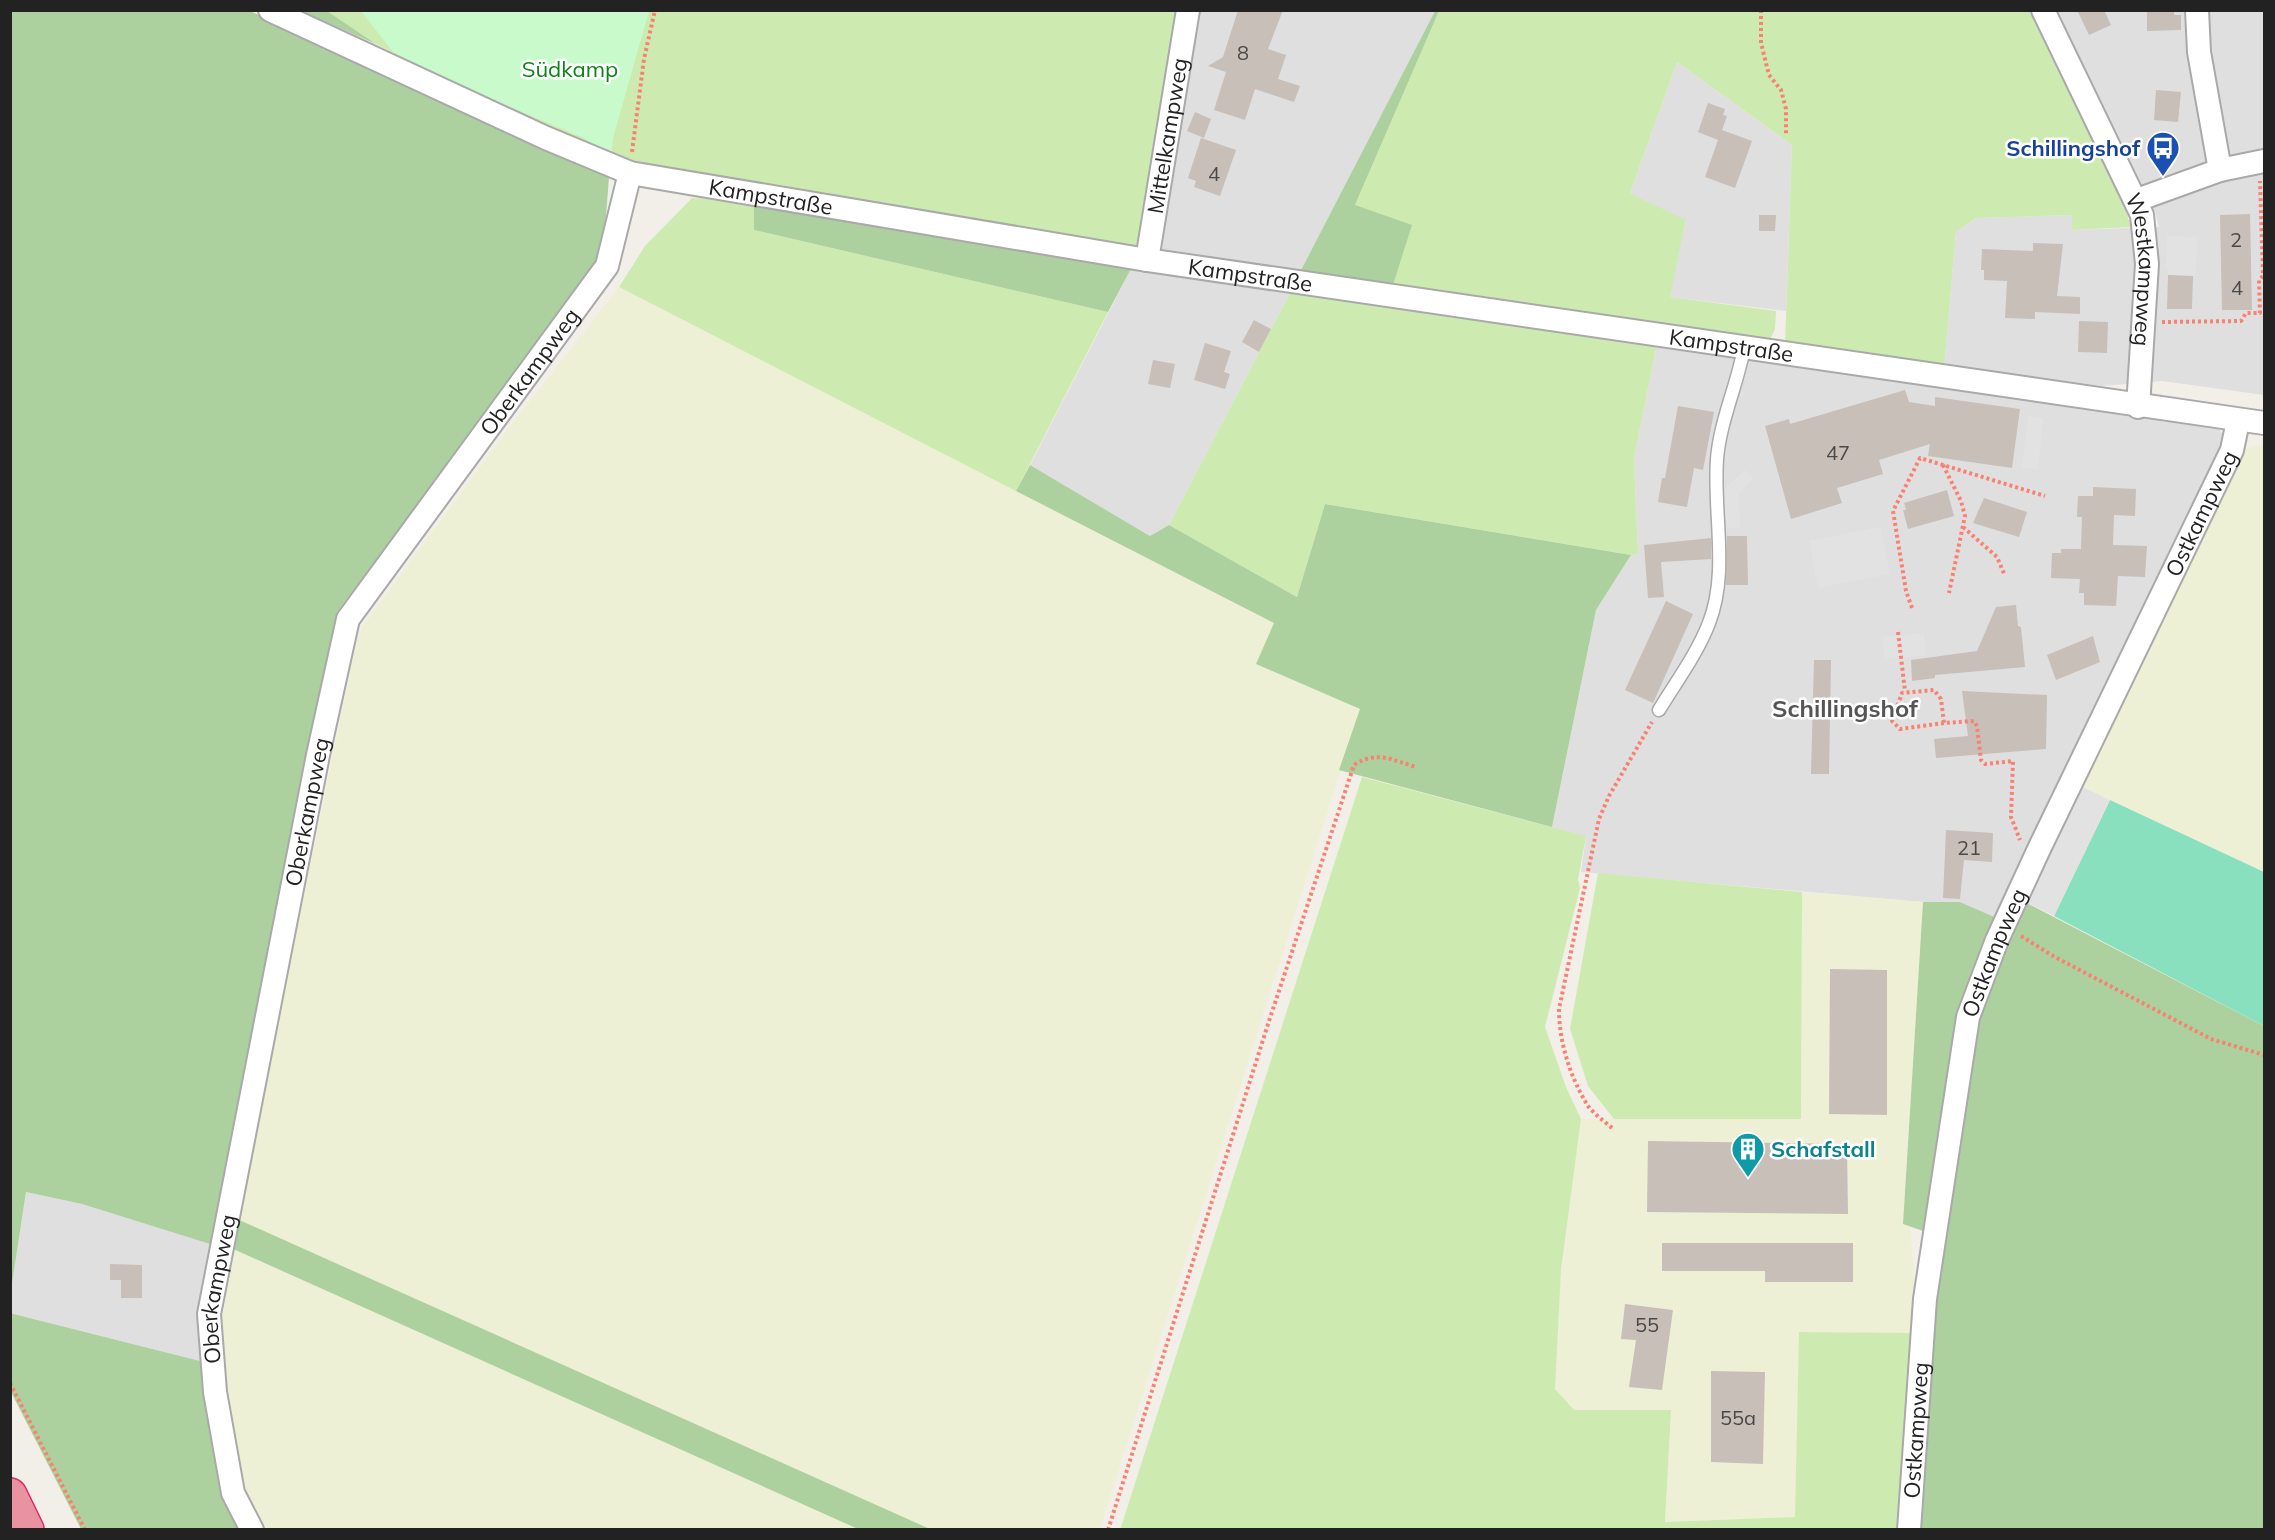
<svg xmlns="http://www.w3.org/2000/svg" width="2275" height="1540" viewBox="0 0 2275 1540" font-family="Mulish,sans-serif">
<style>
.residential{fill:#e0dfdf}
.farmland{fill:#eef0d5}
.grass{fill:#cdebb0}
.forest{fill:#add19e}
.park{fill:#c8facc}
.pitch{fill:#88e0be}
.parking{fill:#e2e2e2}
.building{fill:#c7bfb8}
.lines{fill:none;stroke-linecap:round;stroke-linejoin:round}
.service-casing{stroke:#a9a9a9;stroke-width:15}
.minor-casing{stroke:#a9a9a9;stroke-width:26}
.motorway-casing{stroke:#dc2a67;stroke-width:36}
.path{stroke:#fa8072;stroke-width:4;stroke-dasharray:3 3;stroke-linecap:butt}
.service{stroke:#fff;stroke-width:12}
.minor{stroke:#fff;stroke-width:22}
.motorway{stroke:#e892a2;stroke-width:33}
.labels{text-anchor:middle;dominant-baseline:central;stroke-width:5;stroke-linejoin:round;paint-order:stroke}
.number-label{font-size:20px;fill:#4b4948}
.park-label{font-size:22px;fill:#0c8416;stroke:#fff}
.street-label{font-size:22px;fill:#222;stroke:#fff}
.transit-label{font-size:22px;font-weight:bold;fill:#164399;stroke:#fff;text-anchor:end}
.culture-label{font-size:22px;font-weight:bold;fill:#0d838f;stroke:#fff;text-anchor:start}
.neighbourhood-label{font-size:24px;font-weight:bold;fill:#555;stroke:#fff}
</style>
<rect width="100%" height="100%" fill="#f2efe9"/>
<g class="residential">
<polygon points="1185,11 1435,11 1298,276 1148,253"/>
<polygon points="2058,11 2264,11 2264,395 2162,381 2102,386 2057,380 2040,381 1944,368 1956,232 1976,218 2072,215 2073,230 2159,227 2155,211"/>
<polygon points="1677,62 1792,145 1786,311 1669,297 1686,221 1630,193"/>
<polygon points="1132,267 1291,291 1169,525 1150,536 1030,465"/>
<polygon points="1657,344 2218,426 2228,446 1999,919 1960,902 1923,902 1581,872 1586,837 1552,827 1596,610 1631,555 1638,552 1634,459"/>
<polygon points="26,1192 82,1204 213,1245 204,1362 11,1313 11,1290"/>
</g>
<g class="farmland">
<polygon points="619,287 1275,623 1257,664 1360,709 1100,1529 930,1529 237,1219 355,650 362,627 502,437"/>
<polygon points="2264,445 2264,872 2077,784 2241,449"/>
<polygon points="1802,892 1923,902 1903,1224 1910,1226 1916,1295 1913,1333 1800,1332 1796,1517 1665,1522 1671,1410 1574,1410 1555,1389 1561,1270 1581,1119 1801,1119"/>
<polygon points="231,1248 858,1529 261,1529 241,1491 226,1392 221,1311"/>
</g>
<g class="grass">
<polygon points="2029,10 2122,199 2131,227 2072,230 2072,215 1976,218 1956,232 1944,368 1785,345 1792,145 1677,62 1630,193 1686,220 1670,297 1776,311 1775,329 1770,340 1392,288 1355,205 1439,11"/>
<polygon points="327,11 1185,11 1148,253 610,159 376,44"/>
<polygon points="692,198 754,201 754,230 1108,312 1016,491 619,287 645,246"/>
<polygon points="1291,291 1657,344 1634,459 1638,553 1631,555 1325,504 1297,597 1169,525"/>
<polygon points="1362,777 1586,836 1578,880 1580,888 1545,1027 1566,1087 1581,1119 1561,1270 1555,1389 1574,1410 1671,1410 1665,1522 1795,1517 1799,1332 1913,1333 1900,1529 1120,1530"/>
<polygon points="1598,873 1802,892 1801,1119 1614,1119 1588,1086 1570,1029"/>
</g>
<g class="forest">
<polygon points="11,11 250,11 609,177 603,256 337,612 213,1245 82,1204 26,1192 11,1290"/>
<polygon points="301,11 327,11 376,44"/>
<polygon points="1435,11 1439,11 1355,205 1412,225 1392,288 1298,276"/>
<polygon points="754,201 1132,267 1108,312 754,230"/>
<polygon points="1030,465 1150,536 1169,525 1297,597 1325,504 1631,555 1596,610 1552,827 1339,770 1360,709 1256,664 1274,623 1016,491"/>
<polygon points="2021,900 2264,1026 2264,1529 1916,1530 1933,1297 1973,1020"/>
<polygon points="1923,902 1960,902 1999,919 1946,1100 1923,1231 1903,1224"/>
<polygon points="237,1219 930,1529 858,1529 231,1248"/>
<polygon points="10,1313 204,1362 241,1529 81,1529 11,1392"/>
</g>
<polygon class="park" points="361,11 649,11 613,138 611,158 584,138 400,61"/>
<polygon class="pitch" points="2110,800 2264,872 2264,1026 2054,916"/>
<g class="parking">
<polygon points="2167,236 2197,237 2196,276 2168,275 2168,270 2166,269"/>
<polygon points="2028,416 2043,418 2038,469 2022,468"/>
<polygon points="1745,470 1754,479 1739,493 1740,528 1725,529 1724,489"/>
<polygon points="1880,527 1890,574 1818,588 1809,541"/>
<polygon points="1924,633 1926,655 1884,659 1882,637"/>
<polygon points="2077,784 2110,800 2054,916 2021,900"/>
</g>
<g class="building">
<polygon points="1238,10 1283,10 1268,49 1286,55 1278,79 1300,86 1294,102 1255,89 1245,120 1214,110 1226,72 1208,66 1223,57"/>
<polygon points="2077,10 2104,10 2111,25 2089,35"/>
<polygon points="2147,10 2174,10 2174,15 2181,15 2181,30 2147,31"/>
<polygon points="2156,90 2181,92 2178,122 2154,120"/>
<polygon points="1708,103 1725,109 1723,115 1727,116 1722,130 1752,141 1735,188 1705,177 1718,140 1698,132"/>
<polygon points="1195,112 1211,119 1204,138 1187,131"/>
<polygon points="1201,138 1236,150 1220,196 1194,187 1196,181 1188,178"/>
<polygon points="2250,214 2252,310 2222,310 2220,215"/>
<polygon points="1759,215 1776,215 1775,231 1759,231"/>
<polygon points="2033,243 2063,244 2057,296 2080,297 2080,314 2035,312 2035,319 2005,318 2007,281 1984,280 1984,270 1981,270 1982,249 2033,251"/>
<polygon points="2168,275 2193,276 2192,309 2167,309"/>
<polygon points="1254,320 1271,329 1259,352 1242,342"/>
<polygon points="2079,321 2108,322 2107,353 2078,352"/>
<polygon points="1205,343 1231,351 1224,372 1230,374 1225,389 1194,380"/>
<polygon points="1153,360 1175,364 1170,388 1148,384"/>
<polygon points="1905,390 1909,402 1935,406 1935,397 2020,409 2012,468 1928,456 1930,444 1879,460 1883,474 1837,488 1842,503 1791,519 1765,426 1789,419 1790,424"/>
<polygon points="1678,406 1714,412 1703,470 1694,468 1687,507 1658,502 1662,478 1665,478"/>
<polygon points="2093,487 2136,489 2135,516 2114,515 2113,545 2147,546 2145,577 2118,576 2116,606 2084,605 2084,593 2079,593 2080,579 2051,578 2052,553 2061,553 2061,549 2081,549 2082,517 2077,517 2078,496 2093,496"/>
<polygon points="1947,490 1954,516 1908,529 1903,510 1906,510 1904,503"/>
<polygon points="1984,498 2027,512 2019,537 1973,523"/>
<polygon points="1727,536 1747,536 1748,585 1726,585"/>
<polygon points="1711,538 1711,559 1661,562 1664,597 1648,598 1644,545"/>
<polygon points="1666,601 1693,614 1653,703 1625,690"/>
<polygon points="2016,605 2018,626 2021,627 2025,667 1935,675 1935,678 1912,681 1911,660 1977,651 1996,607"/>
<polygon points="2093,636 2100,662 2056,680 2047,655"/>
<polygon points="1814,660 1831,660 1829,774 1811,774"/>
<polygon points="1962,691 2047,695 2046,749 1936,758 1934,739 1968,736"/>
<polygon points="1946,830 1993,833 1992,862 1964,860 1960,899 1943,898"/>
<polygon points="1830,969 1887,970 1887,1115 1829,1114"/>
<polygon points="1648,1141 1847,1144 1848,1214 1647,1212"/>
<polygon points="1662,1243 1853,1243 1853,1282 1765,1282 1765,1271 1662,1271"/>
<polygon points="110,1264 142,1265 142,1298 121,1298 121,1280 110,1280"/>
<polygon points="1625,1304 1673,1310 1662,1390 1629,1387 1636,1340 1621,1339"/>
<polygon points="1711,1371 1765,1372 1763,1464 1711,1462"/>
</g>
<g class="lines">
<defs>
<path id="service" d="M1659,710C1676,682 1697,654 1709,623C1729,572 1713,512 1717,459C1720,421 1737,386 1744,348"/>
<g id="minor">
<path id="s1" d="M270,10L546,138L630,173L1147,260L2264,423"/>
<path id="s2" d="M2043,10L2142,215L2147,264L2138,407"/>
<polyline points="2197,10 2199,52 2220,170"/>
<polyline points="2137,200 2220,170 2264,161"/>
<path id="s3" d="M1147,260L1188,10"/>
<path id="s4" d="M252,1530L233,1493L215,1392L209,1314L318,755L348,619L607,266L630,173"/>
<path id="s5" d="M1909,1530L1925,1299L1968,1017L1997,940L2039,849L2232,450L2238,421"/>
</g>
<polyline id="motorway" points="10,1495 27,1530"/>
</defs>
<use href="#service" class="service-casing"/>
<use href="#minor" class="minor-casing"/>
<use href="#motorway" class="motorway-casing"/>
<g class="path">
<polyline points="1761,10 1761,43 1769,75 1781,90 1786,109 1786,134"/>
<polyline points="632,152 644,59 655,10"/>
<polyline points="2162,322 2241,321 2246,313 2260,313 2259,280 2263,276 2260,181"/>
<polyline points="1943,465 1961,501 1965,516 1949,593"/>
<polyline points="1963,527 1997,557 2005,576"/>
<polyline points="1912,608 1906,591 1893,511 1920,458 2045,496"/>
<polyline points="1898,632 1905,691"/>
<polyline points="1944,723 1900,729 1892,721 1902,693 1934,690 1941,699 1944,723 1974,721 1977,726 1981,760 1985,764 2013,761 2011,817 2020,840"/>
<polyline points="2021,936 2053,956 2211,1039 2264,1055"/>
<path d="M1612,1128C1604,1121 1594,1114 1588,1106C1570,1077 1559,1042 1559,1009L1599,819L1609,796L1652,722"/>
<polyline points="10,1383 85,1530"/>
<path d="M1108,1530L1269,1021L1354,765C1377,750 1392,760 1416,767"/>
</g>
<use href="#service" class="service"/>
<use href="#minor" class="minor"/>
<use href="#motorway" class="motorway"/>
</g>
<defs>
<symbol id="bus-pin" viewBox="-11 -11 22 30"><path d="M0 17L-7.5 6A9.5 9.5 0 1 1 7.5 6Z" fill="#1a4fb4" stroke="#fff"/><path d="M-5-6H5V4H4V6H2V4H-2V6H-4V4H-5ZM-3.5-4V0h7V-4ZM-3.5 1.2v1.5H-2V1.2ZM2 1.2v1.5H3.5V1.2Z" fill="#fff"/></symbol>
<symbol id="building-pin" viewBox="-11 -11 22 30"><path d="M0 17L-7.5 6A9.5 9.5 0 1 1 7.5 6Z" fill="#0f9aa8" stroke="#fff"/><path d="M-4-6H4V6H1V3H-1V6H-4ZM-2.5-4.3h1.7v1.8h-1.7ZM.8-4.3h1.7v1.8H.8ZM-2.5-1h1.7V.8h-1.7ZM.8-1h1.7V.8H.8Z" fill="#fff"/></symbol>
</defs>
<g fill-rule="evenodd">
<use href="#bus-pin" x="2144" y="129" width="38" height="52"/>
<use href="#building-pin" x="1729" y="1130" width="38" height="52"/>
</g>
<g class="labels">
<g class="number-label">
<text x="1243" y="52">8</text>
<text x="1214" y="173">4</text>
<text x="2236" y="239">2</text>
<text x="2237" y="287">4</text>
<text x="1838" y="452">47</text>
<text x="1969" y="847">21</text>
<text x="1647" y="1324">55</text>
<text x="1738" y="1417">55a</text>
</g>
<g class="park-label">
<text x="570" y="69">Südkamp</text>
</g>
<g class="street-label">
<text stroke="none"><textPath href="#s3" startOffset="126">Mittelkampweg</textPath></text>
<text stroke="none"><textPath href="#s1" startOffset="538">Kampstraße</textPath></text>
<text stroke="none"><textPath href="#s2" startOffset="282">Westkampweg</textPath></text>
<text stroke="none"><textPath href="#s1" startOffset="1024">Kampstraße</textPath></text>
<text stroke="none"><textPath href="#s1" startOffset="1510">Kampstraße</textPath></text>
<text stroke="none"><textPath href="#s4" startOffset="1238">Oberkampweg</textPath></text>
<text stroke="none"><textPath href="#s5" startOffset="1072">Ostkampweg</textPath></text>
<text stroke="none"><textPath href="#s4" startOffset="734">Oberkampweg</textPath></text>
<text stroke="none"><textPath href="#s5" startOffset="586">Ostkampweg</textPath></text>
<text stroke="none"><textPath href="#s4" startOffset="248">Oberkampweg</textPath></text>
<text stroke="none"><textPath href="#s5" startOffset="100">Ostkampweg</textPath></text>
</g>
<g class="transit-label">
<text x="2140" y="148">Schillingshof</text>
</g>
<g class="culture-label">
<text x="1771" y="1149">Schafstall</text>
</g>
<g class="neighbourhood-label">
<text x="1845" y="708">Schillingshof</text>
</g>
</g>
<rect width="2275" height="1540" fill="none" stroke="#222222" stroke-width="24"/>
</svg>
